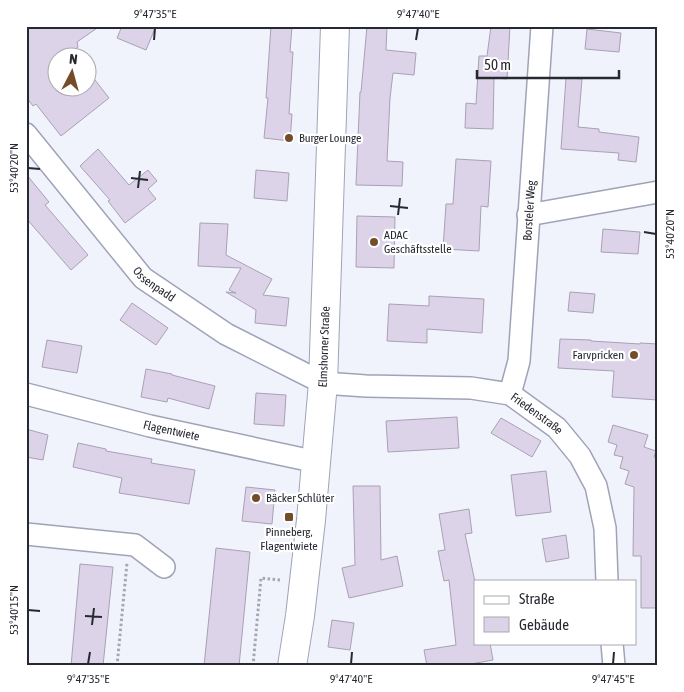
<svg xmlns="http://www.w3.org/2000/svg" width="684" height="692" viewBox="0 0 684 692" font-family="'Asap Condensed',sans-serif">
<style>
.building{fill:#dcd3e9;stroke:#a9a0b5}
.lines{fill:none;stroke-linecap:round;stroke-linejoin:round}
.minor-casing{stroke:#9fa3b8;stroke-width:24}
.secondary-casing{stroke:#9fa3b8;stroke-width:30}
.path{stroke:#a5a7b0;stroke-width:3;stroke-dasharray:2.5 2.5;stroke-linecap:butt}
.minor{stroke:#fff;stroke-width:21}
.secondary{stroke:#fff;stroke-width:28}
.ticks{fill:none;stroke:#272931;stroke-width:2}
.poi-dot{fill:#734d2a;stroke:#fff;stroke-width:2}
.labels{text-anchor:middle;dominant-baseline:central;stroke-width:4.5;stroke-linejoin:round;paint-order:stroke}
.poi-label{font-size:12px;fill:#272931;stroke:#fff;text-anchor:start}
.street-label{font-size:12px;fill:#272931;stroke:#fff}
.neatline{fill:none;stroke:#272931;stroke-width:2}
.ticks-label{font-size:12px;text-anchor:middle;fill:#272931}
</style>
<rect width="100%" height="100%" fill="#f1f3fc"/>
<g class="building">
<polygon points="26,26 100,26 77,42 78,47 63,58 58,58 58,88 88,88 88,71 109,98 61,136 36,104 33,106 26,97"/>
<polygon points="122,26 156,26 146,50 117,38"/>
<polygon points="271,26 292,26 290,52 293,52 289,114 292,114 290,141 264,138 268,98 266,98"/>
<polygon points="367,26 387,26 386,50 416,53 414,75 393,73 390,98 387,161 403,162 402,186 356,185 360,92 361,92"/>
<polygon points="491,26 510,26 507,79 494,78 493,129 465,128 466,103 476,104 479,56 487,56"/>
<polygon points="587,29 621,33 619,52 585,49"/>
<polygon points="566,78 582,79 578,127 599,129 599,132 639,137 636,162 618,160 619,153 561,149"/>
<polygon points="98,149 129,185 148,170 157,181 148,189 156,199 125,223 108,201 110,200 80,166"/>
<polygon points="456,159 491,161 488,207 481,206 479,251 443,249 446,204 453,204"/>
<polygon points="256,170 289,173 287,201 254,198"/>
<polygon points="26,174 49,202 45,205 88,255 71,270 26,218"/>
<polygon points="357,216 395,217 394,268 356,267"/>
<polygon points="200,223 228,224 226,255 272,279 263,295 289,298 286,326 255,323 256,310 226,292 236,293 229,290 241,268 198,266"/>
<polygon points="603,229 640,232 638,254 601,252"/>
<polygon points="570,292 595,294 593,313 568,311"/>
<polygon points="429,296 484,299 482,333 427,329 427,343 387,341 389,304 429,306"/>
<polygon points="132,303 168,328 156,345 120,320"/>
<polygon points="560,339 591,340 591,341 640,344 640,343 658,344 658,400 612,397 614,371 558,368"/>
<polygon points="47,340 82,346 77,373 42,367"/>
<polygon points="146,369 172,374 172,375 215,386 209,409 168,398 167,402 141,397"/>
<polygon points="256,393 286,395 284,426 254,424"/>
<polygon points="457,417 459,448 388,452 386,421"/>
<polygon points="501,418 541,441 532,457 491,433"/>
<polygon points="613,425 648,435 644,447 656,451 654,457 658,458 658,608 641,608 641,556 633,556 634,487 625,484 629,471 620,468 623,457 614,455 617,445 608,442"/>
<polygon points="26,429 48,435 43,460 26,457"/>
<polygon points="78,443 106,449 106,451 152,459 151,463 195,470 189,504 119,493 122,478 73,467"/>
<polygon points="546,471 551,512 516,516 511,475"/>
<polygon points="353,486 380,486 381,560 397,556 403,586 349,598 342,568 355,565"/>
<polygon points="246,487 275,490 272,524 242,521"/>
<polygon points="469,509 472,533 465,534 475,582 475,643 490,643 493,660 460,666 427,666 424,650 456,645 449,580 444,581 438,551 445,550 439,514"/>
<polygon points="566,535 569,558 546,562 542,539"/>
<polygon points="216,548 250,552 239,666 204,666"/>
<polygon points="80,564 113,567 103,666 71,666"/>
<polygon points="332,620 354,623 350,650 328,647"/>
</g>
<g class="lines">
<defs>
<g id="minor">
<path id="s1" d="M26,134L143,278L226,334L323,383L366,386L471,388L510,394L557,428L580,456L596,486L605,528L607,581"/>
<polyline points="528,215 658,192"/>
<path id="s2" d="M26,394L150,426L317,462"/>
<path id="s3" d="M510,394L519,361L542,26"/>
<polyline points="26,534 135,545 164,567"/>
<polyline points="612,643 614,666"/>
</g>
<g id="secondary">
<path id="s4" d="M292,666L300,616L311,520L323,383L335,26"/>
</g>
</defs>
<use href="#minor" class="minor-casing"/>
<use href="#secondary" class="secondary-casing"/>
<g class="path">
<polyline points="117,666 127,563"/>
<polyline points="253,666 261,578 280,580"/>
</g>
<use href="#minor" class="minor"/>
<use href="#secondary" class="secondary"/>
</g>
<path class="ticks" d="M154,40L155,28M416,40L418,28M28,168L40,169M131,178L148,180M138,188L140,171M390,206L408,208M398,215L400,198M644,232L656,234M28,610L40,611M85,616L102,617M92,625L94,608M88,664L90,652M351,664L352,652M613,664L614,652"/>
<g class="poi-dot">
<circle cx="289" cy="138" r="5"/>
<circle cx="374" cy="242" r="5"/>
<circle cx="634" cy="355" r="5"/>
<circle cx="256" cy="498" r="5"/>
<rect x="284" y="512" width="10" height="10" rx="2.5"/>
</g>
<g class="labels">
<g class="poi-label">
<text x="299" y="138">Burger Lounge</text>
<text x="384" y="235">ADAC<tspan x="384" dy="14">Geschäftsstelle</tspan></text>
<text x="624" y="355" text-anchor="end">Farvpricken</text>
<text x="266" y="498">Bäcker Schlüter</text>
<text x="289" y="532" text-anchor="middle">Pinneberg,<tspan x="289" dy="14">Flagentwiete</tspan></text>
</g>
<g class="street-label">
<text stroke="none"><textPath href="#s3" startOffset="185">Borsteler Weg</textPath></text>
<text stroke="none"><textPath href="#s1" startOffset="198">Ossenpadd</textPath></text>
<text stroke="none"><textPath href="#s4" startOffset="321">Elmshorner Straße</textPath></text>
<text stroke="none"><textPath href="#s1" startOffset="615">Friedenstraße</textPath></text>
<text stroke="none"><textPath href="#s2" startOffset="150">Flagentwiete</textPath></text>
</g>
</g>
<rect width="684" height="692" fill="none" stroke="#ffffff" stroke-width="55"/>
<rect x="474" y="580" width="162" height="65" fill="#ffffff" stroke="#a9a9ad"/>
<rect x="484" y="596" width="25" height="8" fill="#ffffff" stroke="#a9a9ad"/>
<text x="519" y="604" font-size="15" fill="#272931">Straße</text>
<rect x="484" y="617" width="25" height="15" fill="#dcd3e9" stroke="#a9a9ad"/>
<text x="519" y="630" font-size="15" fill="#272931">Gebäude</text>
<g transform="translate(72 72) rotate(6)"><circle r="24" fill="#ffffff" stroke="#a9a9ad"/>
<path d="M0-4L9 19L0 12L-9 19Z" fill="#734d2a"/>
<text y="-8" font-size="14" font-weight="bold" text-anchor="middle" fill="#272931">N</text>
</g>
<path d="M477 70v8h142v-8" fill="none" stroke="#272931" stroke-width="2.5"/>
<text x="484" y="70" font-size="15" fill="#272931" stroke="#ffffff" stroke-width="4" paint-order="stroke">50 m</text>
<rect x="28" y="28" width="628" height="636" class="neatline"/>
<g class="ticks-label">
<text x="155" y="18">9°47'35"E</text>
<text x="418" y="18">9°47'40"E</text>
<text transform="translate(14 168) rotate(-90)" y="4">53°40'20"N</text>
<text transform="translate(670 234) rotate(-90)" y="4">53°40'20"N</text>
<text transform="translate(14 610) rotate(-90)" y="4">53°40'15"N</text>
<text x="88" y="683">9°47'35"E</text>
<text x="351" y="683">9°47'40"E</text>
<text x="613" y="683">9°47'45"E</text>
</g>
</svg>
